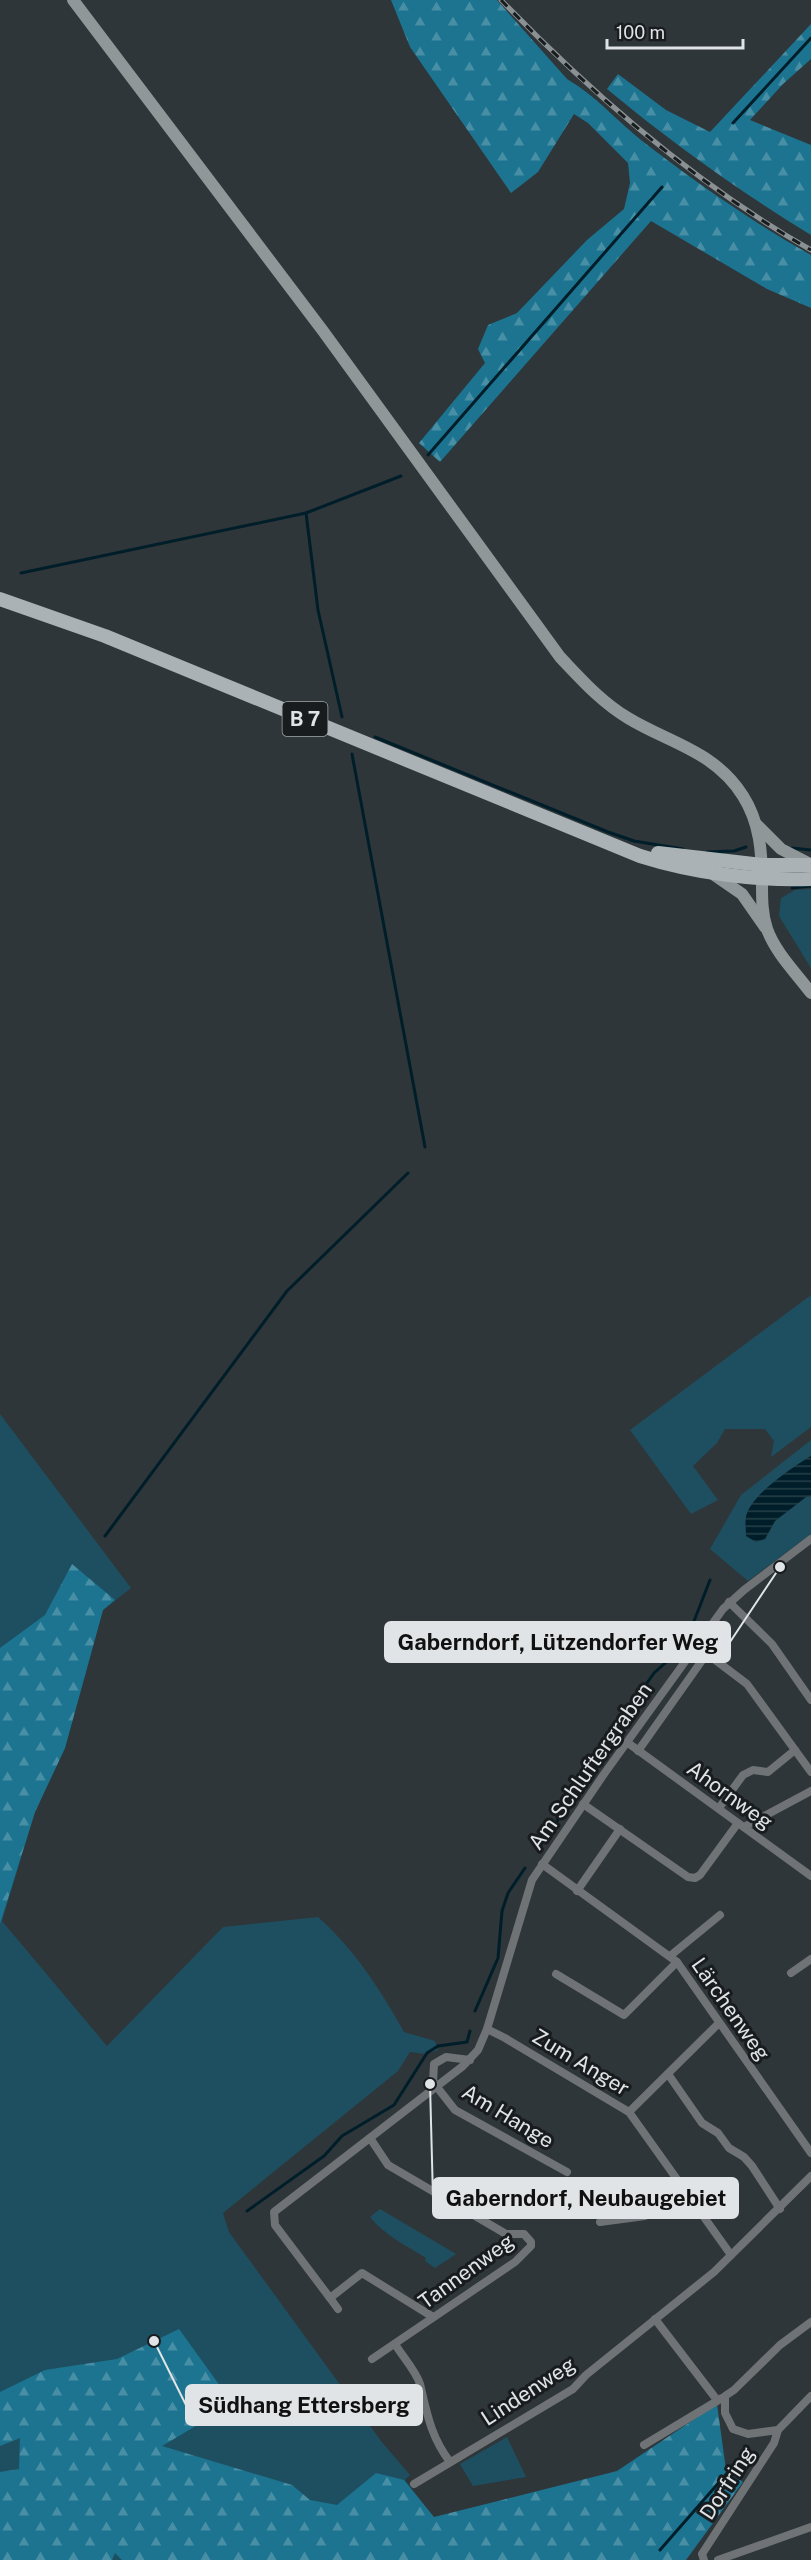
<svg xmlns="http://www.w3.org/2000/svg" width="811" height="2560" viewBox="0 0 811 2560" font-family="'Public Sans',sans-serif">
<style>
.green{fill:#1e4f60}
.forest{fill:url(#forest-firs)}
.water{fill:url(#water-rules)}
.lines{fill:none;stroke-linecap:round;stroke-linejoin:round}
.stream{stroke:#001e29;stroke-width:3}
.street{stroke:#6f7375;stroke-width:8}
.secondary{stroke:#909799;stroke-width:12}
.primary{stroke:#aab2b5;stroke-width:14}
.rail-casing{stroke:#8b9193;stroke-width:5}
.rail{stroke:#191c1e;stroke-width:3;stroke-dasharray:9;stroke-linecap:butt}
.labels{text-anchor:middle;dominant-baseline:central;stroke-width:6;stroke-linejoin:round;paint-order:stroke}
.shield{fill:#191c1e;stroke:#a4a8aa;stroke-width:1.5}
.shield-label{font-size:20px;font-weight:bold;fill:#e0e4e6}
.street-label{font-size:21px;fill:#e0e4e6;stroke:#191c1e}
.leader{fill:none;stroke:#e0e4e6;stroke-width:2}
.callout-dot{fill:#e0e4e6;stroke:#191c1e;stroke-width:2}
.callout{fill:#e0e4e6;stroke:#e0e4e6;stroke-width:2}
.callout-label{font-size:22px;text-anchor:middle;font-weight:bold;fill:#111}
</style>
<defs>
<pattern id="forest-firs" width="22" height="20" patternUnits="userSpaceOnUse" patternTransform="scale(1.5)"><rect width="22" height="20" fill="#1c7490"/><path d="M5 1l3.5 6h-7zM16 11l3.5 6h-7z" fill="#488ea5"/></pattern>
<pattern id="water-rules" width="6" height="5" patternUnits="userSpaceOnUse" patternTransform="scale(1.5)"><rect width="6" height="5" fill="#001e29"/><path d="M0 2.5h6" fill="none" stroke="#253f48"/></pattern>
</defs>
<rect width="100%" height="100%" fill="#2e3639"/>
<g class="green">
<polygon points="811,889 811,968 779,916 781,898 795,890"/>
<polygon points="811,1295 811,1427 771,1457 774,1441 765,1429 725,1429 717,1443 693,1466 718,1500 691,1514 630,1430"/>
<path d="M0,1414L131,1588L103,1610L65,1748L35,1812L2,1921L107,2046L223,1927L318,1917C355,1950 380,1989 404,2032L435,2041L438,2050L426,2054L410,2052L398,2071L223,2213L229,2232L381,2441L410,2475L405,2480L465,2560H0Z"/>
<path d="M811,1440V1456C794,1466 750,1497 746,1517C745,1523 746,1530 747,1536L765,1539L775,1521L806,1497L811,1496V1534L748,1581L710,1549L741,1495Z"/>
<path d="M380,2209L456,2254L435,2268L425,2261L426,2258C407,2246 384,2235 370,2217Z"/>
<polygon points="507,2437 526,2477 473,2486 460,2464"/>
</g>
<g class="forest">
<path d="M391,0H497L567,79C595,95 616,120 641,140C695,182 751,221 811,255V308L767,289L651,221L440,462L419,443L485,363L478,349L488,325L517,313L587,240L624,209L630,183L628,163L588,123L574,114L538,172L511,193L410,47Z"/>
<path d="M811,24V59L783,84L750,120L811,145V235C739,191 672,143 607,89L618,74L666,110L710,132Z"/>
<polygon points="72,1564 115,1600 103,1610 65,1748 35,1812 0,1924 0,1648 45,1615"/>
<polygon points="179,2329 233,2404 162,2446 292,2485 310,2500 337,2505 376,2473 404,2480 434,2517 617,2471 717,2404 726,2470 743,2482 686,2560 122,2560 115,2553 112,2560 0,2560 0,2472 19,2469 20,2438 0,2446 0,2392 45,2370 117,2359"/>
</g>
<path class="water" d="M811,1456V1496L806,1497L775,1521L765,1539L756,1542L746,1536C746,1530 745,1523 746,1517C750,1495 793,1467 811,1456Z"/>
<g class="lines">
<g class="stream">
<polyline points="733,123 811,38"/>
<polyline points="428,455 662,187"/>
<polyline points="21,573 306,513"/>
<polyline points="342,717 318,610 306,513 401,476"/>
<polyline points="375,737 608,832 634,841 683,849"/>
<polyline points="352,754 425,1147"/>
<polyline points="792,848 811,850"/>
<polyline points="707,852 734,851 746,847"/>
<polyline points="792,888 811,886"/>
<polyline points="105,1536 287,1291 408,1173"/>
<polyline points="539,1848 557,1822 563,1805 604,1755 611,1734 654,1673 672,1657 689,1634 710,1580"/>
<polyline points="475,2011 498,1958 502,1911 508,1893 525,1868"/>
<polyline points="247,2211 324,2156 342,2136 394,2105 427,2053 438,2046 467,2042 470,2031"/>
<polyline points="660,2550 729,2471"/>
</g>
<g class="street">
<polyline points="729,1602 772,1644 811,1700"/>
<polyline points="628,1743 811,1876"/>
<polyline points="638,1751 703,1659 707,1657 714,1659 747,1684 811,1772"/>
<polyline points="583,1804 688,1877 695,1878 700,1875 738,1823"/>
<polyline points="719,1808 743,1775 753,1770 768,1772 795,1750"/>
<polyline points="744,1827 811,1791"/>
<polyline points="542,1864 677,1962 811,2153"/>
<polyline points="577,1891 620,1829"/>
<polyline points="670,1956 720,1915"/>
<polyline points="791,1973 811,1959"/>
<polyline points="556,1974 624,2015 677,1962"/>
<polyline points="487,2029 505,2038 629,2112 731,2255"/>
<polyline points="470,2060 446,2057 434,2064 433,2082 455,2110 567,2172"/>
<polyline points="668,2074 702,2123 718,2133 729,2148 744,2157 752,2166 780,2209"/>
<polyline points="629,2112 719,2023"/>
<polyline points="370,2138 388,2165 506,2234 524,2234 531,2242 531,2246 515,2262 372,2359"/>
<polyline points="600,2222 645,2216 684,2190"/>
<polyline points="330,2298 338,2309"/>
<polyline points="433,2317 362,2273 330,2298 275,2225 274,2212 463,2066 478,2050 487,2029 532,1880 604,1774 723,1609 744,1590 811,1539"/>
<polyline points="655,2319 717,2400"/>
<path d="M395,2344C402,2356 416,2371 420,2384C427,2414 431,2437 450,2462"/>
<polyline points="778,2430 811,2396"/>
<polyline points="644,2445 722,2398"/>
<polyline points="414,2484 573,2389 586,2375 714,2272 811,2176"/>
<polyline points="704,2560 702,2554 774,2443 778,2430 748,2434 733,2429 725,2413 725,2396 734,2390 780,2345 811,2322"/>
<polyline points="718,2560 811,2527"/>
</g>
<g class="secondary">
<path d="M73,0L323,331L560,657C581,679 601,702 628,718C669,743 715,751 743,796C760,823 762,852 762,884C762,899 762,914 767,929C775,952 796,973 811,993"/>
<polyline points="757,825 781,849 810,864"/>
<polyline points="713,874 742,894 765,927"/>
</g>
<g class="primary">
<path d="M0,599L105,636L640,856C694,873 755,881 811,879"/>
<polyline points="658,853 762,865 811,865"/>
</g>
<defs>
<path id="rail" d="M501,0C593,95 695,184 811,250"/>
</defs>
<use href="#rail" class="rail-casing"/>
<use href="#rail" class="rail"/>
</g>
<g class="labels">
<rect class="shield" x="282.5" y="702" width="45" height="34" rx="4.5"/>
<g class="shield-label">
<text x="305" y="719">B 7</text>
</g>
<g class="street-label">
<text transform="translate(590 1766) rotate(-55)">Am Schluftergraben</text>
<text transform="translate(730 1795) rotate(36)">Ahornweg</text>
<text transform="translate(731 2009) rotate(55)">Lärchenweg</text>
<text transform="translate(581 2062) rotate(31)">Zum Anger</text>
<text transform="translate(508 2116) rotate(31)">Am Hange</text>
<text transform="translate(466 2271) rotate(-36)">Tannenweg</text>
<text transform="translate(528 2391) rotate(-33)">Lindenweg</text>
<text transform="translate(727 2483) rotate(-57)">Dorfring</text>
</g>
</g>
<path class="leader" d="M780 1567L730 1642M430 2084L433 2198M154 2341L186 2405"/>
<g class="callout-dot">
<circle cx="780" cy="1567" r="6"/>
<circle cx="430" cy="2084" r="6"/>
<circle cx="154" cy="2341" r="6"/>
</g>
<g class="callout">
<rect x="385" y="1622" width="345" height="40" rx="6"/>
<rect x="433" y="2178" width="305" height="40" rx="6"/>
<rect x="186" y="2385" width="236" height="40" rx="6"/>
</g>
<g class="callout-label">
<text x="558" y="1650">Gaberndorf, Lützendorfer Weg</text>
<text x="586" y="2206">Gaberndorf, Neubaugebiet</text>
<text x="304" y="2413">Südhang Ettersberg</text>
</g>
<path d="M607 39v9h136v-9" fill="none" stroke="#e0e4e6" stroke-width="3"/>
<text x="616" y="39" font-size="18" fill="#e0e4e6" stroke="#191c1e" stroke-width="4.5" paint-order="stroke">100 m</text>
</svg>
